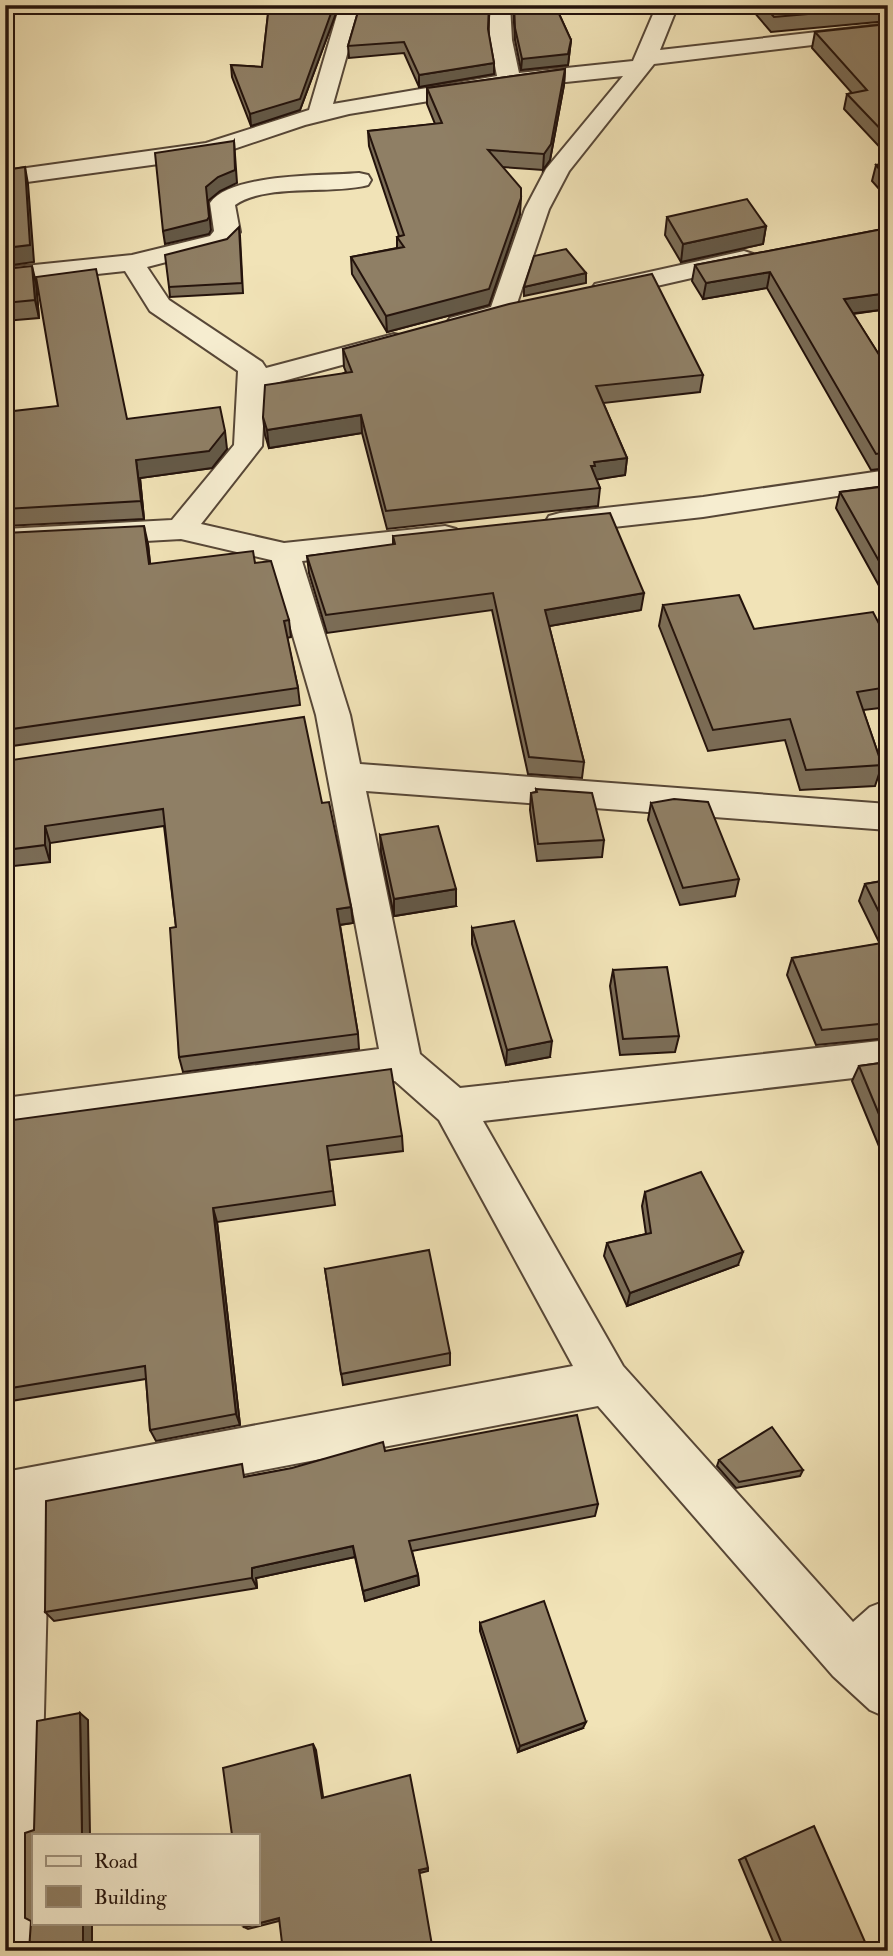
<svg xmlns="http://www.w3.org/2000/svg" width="893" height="1956" viewBox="0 0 893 1956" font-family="'IM FELL Double Pica',serif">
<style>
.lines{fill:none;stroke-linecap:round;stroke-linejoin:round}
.minor-casing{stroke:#574737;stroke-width:4}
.minor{fill:#f6edd0;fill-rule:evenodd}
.wall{fill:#7b6d57;stroke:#24130c;stroke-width:2}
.shaded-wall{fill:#645947;stroke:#24130c;stroke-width:2}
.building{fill:#8f7f65;stroke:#24130c;stroke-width:2}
</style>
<rect width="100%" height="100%" fill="#f1e3b7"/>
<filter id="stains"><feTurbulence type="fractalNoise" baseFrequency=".00286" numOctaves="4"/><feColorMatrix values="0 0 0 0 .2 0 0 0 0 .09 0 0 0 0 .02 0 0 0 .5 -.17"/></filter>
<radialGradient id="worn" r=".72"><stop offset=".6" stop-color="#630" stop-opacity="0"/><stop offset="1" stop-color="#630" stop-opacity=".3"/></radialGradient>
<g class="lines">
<defs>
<g id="minor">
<polygon points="340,5 361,5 333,104 497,76 490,40 490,5 510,5 512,40 519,73 633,61 657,5 678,5 660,50 888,24 888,36 654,64 569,171 549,209 512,318 459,332 450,330 446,324 450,318 491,307 525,209 546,169 623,76 509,88 349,114 305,125 210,157 5,185 5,171 206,143 309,110"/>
<path d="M359,173L368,175L371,180L368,185C330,195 267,183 235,205L240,232L228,246L147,267L169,300L262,362L266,368L394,334L404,336L407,342L404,348L265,386L262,446L201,524L284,543L445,526L456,529L460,536L456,543L445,546L302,561L350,715L360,764L888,804V830L366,791L420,1054L460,1088L888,1040V1074L483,1121L623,1366L853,1622L870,1607L888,1600V1718L870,1710L833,1676L598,1406L49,1511L41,1835H33V1923H39L38,1951H5V1472L573,1366L439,1120L395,1081L5,1134V1098L379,1049L316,715L271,560L181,539L5,549V529L172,520L234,445L238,371L150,311L125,271L5,284V268L132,255L210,236L214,231L210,203C230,173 325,176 359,173Z"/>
<polygon points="744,251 753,254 757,259 753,264 604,298 595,296 591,290 595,284"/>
<polygon points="888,470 888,488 703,517 560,533 549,530 545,523 549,516 560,513 703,497"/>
</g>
</defs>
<use href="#minor" class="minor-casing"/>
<use href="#minor" class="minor"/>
</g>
<g class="wall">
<polygon points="269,5 339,5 300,110 251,126 232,77 231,65 262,67"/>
<polygon points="360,5 490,5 488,31 494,63 494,74 419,87 404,53 349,58 348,46"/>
<polygon points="513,5 555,5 571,40 568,65 521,70 515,40"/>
<polygon points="748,5 888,5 888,21 771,32"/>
<polygon points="888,24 888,156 844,109 847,94 852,93 812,48 815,32"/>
<polygon points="565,69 564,85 550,160 543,170 502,167 520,214 489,305 387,332 352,274 351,257 397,248 397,237 399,236 369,146 368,131 435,124 427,104 427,88"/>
<polygon points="876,165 888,179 888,199 872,181"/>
<polygon points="667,217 766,226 763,244 681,262 665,235"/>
<polygon points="888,228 888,309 853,314 888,369 888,468 871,470 767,288 703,299 692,281 695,265"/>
<polygon points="240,236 243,293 170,297 169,287"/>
<polygon points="5,269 36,283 39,318 5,321"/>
<polygon points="343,349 703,375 700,392 603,403 627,458 625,475 596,479 600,488 598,506 387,529 362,433 269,448 265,435 263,417 346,372 344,367"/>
<polygon points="5,412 127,419 227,449 212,468 140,478 144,519 5,526"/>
<polygon points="888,477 888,602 836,508 840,492 885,486"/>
<polygon points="5,533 148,544 150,564 255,563 289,620 291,637 287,638 298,688 300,705 5,747"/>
<polygon points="393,536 641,610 549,626 584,762 582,778 528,774 492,610 327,633 309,573 307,556 393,545"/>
<polygon points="663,605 754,629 888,641 888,707 863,710 882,765 875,786 800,790 785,740 708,751 659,626"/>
<polygon points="5,761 322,803 351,907 353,923 340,925 358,1034 359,1049 183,1072 179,1057 176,927 164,826 50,843 50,862 5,867"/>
<polygon points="536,789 604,840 602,857 537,861 530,810 531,793 536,792"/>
<polygon points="651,803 739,879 735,896 680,905 648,820"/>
<polygon points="380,835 456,906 394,916 381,852"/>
<polygon points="888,880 888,1038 816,1045 787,975 792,958 880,944 859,901 865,884"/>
<polygon points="472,928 550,1057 506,1065 472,944"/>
<polygon points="613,970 679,1036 675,1052 620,1055 610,986"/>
<polygon points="888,1062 888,1168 852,1081 859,1066"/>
<polygon points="5,1121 402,1136 403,1151 329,1160 335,1205 217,1222 240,1425 156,1441 150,1430 146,1379 5,1402"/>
<polygon points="645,1192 738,1265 627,1306 604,1256 607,1243 646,1234 642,1206"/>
<polygon points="325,1269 450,1353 450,1365 343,1385"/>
<polygon points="385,1451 598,1504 595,1516 412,1551 418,1575 419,1585 365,1601 355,1557 256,1578 257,1588 54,1621 45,1612 246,1477"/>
<polygon points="719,1460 803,1470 800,1476 736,1488 717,1466"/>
<polygon points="480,1623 583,1728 518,1752 480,1631"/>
<polygon points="745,1857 869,1951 777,1951 739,1860"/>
</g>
<g class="shaded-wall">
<polygon points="334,5 339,5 300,110 251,126 250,114"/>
<polygon points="571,40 568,65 521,70 522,59"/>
<polygon points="494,63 494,74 419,87 419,75"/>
<polygon points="565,69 564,85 550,160 543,170 544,154"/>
<polygon points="234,141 237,183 220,191 208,201 211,230 209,234 165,244 163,231 206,187"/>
<polygon points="25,167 28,184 34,262 5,266 5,248"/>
<polygon points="521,198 520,214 489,305 387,332 386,316"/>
<polygon points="766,226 763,244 681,262 683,244"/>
<polygon points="32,266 36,283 39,318 35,300"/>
<polygon points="770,272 767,288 703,299 706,283"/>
<polygon points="586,273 586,283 524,296 524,287"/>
<polygon points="888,293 888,309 840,315 844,299"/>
<polygon points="361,415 362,433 269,448 267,430"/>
<polygon points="225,431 227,449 212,468 140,478 144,519 141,501 136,460"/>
<polygon points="627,458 625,475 594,480 591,466 594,462"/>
<polygon points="144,526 148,544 152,581 149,564"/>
<polygon points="644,593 641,610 544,627 545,610"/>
<polygon points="45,826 50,843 50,862 45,845"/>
<polygon points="456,889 456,906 394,916 394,899"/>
<polygon points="351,907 353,923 338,925 337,909"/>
<polygon points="552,1041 550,1057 506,1065 507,1050"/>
<polygon points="213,1208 217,1222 240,1425 236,1414"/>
<polygon points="743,1252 738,1265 627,1306 630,1293"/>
<polygon points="353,1546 355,1557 256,1578 257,1588 252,1578 252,1568"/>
<polygon points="418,1575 419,1585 365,1601 363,1591"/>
<polygon points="80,1713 88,1720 90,1835 82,1835"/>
<polygon points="586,1722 583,1728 518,1752 520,1746"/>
<polygon points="313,1744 316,1750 324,1803 322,1798"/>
<polygon points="428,1868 428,1871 420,1873 419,1870"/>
<polygon points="279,1918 283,1920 248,1929 244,1927"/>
<rect x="83" y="1923" width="9" height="28"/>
</g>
<g class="building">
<polygon points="269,5 334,5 300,99 250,114 231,65 262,67"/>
<polygon points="360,5 489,5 488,29 494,63 419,75 404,42 348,46"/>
<polygon points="514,5 555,5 571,40 568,54 522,59 515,28"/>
<polygon points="763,5 888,5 888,7 774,17"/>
<polygon points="888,24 888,137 847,94 867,90 815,32"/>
<polygon points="565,69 551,144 544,154 488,150 521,188 521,198 489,289 386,316 351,257 404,247 397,237 404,235 368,131 442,123 427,88"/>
<polygon points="234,141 235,170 218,177 206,187 209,217 207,220 163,231 155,153"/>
<polygon points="888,163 888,179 876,165"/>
<polygon points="25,167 30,245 5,248 5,170"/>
<polygon points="747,199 766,226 683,244 667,217"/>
<polygon points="239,227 242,283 169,287 165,255 227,239"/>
<polygon points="888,228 888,293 844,299 888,369 888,452 876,454 770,272 706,283 695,265"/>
<polygon points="566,249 586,273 524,287 534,256"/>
<polygon points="32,266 35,300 5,303 5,269"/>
<polygon points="96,269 127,419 220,407 225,431 209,451 136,460 141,501 5,509 5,412 58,406 36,277"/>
<polygon points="652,274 703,375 596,386 627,458 594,462 595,466 591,466 600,488 386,511 361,415 267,430 263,417 265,385 352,372 343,349 509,304"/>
<polygon points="888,486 888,577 840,492"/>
<polygon points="610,513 644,593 545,610 584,762 529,757 493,593 326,615 307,556 395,544 393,536"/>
<polygon points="144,526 149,564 253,551 255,563 271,561 289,620 284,621 298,688 5,730 5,533"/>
<polygon points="739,595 754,629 873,612 888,641 888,687 857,692 882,765 806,770 790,719 713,730 663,605"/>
<polygon points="304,717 322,803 329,802 351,907 337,909 358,1034 179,1057 170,928 176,927 163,809 45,826 45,845 5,850 5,761"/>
<polygon points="536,789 592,793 604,840 538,844 531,793 537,792"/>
<polygon points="674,799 708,802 739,879 683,888 651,803"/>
<polygon points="438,826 456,889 394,899 380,835"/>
<polygon points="888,880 888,930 865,884"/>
<polygon points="514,921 552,1041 507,1050 472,928"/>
<polygon points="888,942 888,1023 822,1030 792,958"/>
<polygon points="667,967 679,1036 623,1039 613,970"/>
<polygon points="888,1062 888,1136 859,1066"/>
<polygon points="391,1069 402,1136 327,1146 333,1191 213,1208 236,1414 150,1430 145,1366 5,1389 5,1121"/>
<polygon points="701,1172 743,1252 630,1293 607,1243 651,1233 645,1192"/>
<polygon points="429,1250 450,1353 341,1374 325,1269"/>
<polygon points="577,1415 598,1504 409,1541 418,1575 363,1591 353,1546 252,1568 252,1578 45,1612 46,1501 242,1464 244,1477 292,1468 383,1442 385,1451"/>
<polygon points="772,1427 803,1470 739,1482 719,1460"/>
<polygon points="544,1601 586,1722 520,1746 480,1623"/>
<polygon points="80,1713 82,1835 33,1835 33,1923 83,1923 83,1951 29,1951 31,1921 25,1918 25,1833 34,1830 37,1721"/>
<polygon points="313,1744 322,1798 410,1775 428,1868 419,1870 433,1951 283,1951 279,1918 244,1927 243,1923 257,1923 257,1835 232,1835 223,1768"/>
<polygon points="814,1826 869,1951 785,1951 745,1857"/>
</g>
<rect width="893" height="1956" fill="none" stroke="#f1e3b7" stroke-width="28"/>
<rect x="7" y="7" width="879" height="1942" fill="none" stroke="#24130c" stroke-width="3.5"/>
<rect x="14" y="14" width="865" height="1928" fill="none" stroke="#24130c" stroke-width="2"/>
<rect x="32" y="1834" width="228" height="91" fill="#f6edd0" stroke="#a29682" stroke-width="2"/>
<rect x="46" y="1856" width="35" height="10" fill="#f6edd0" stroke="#a29682" stroke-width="2"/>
<text x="94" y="1868" font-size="21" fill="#24130c">Road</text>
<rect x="46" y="1886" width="35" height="21" fill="#8f7f65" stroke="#a29682" stroke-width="2"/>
<text x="94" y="1904" font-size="21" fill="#24130c">Building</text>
<rect width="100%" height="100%" filter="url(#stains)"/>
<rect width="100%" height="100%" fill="url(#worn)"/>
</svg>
